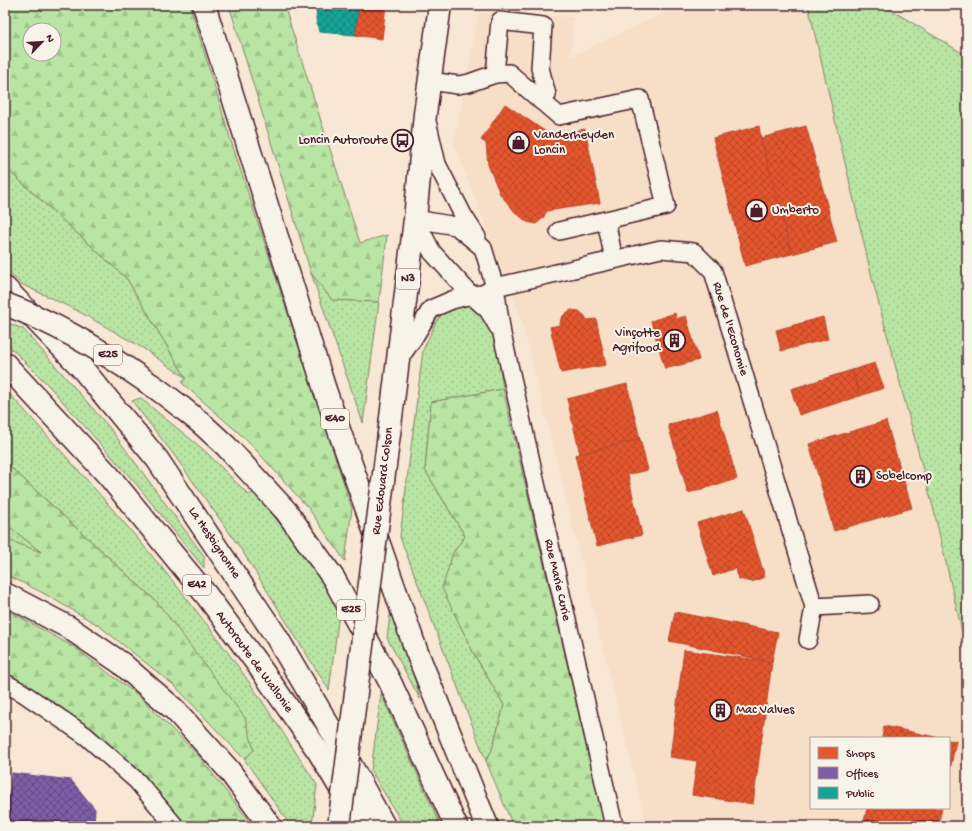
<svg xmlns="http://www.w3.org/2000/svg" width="972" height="831" viewBox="0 0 972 831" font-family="'Gochi Hand',sans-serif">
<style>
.built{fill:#f7dec6;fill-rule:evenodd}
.grass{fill:url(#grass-dots);stroke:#818267}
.forest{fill:url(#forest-firs);stroke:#818267;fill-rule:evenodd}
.shops{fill:url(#shops-cross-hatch);stroke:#b6462d}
.offices{fill:url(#offices-cross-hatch);stroke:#6c4b82}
.public{fill:url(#public-cross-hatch);stroke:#267b77}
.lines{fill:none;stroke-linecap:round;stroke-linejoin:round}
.minor-casing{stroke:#4a1f2b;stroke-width:20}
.major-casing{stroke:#4a1f2b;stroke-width:25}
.highway-casing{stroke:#4a1f2b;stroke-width:25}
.minor{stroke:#f7f3e8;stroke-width:17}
.major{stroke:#f7f3e8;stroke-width:22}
.highway{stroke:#f7f3e8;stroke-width:22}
.major-bridge-casing{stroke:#4a1f2b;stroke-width:25;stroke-linecap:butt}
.highway-bridge-casing{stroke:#4a1f2b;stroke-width:25;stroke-linecap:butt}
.major-bridge{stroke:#f7f3e8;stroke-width:22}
.highway-bridge{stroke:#f7f3e8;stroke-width:22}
.labels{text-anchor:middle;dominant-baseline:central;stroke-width:4;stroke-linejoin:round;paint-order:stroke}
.shield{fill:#f7f3e8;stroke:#7e5f64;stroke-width:1}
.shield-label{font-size:12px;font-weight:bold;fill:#4a1f2b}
.poi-label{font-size:13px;fill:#4a1f2b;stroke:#f7f3e8;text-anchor:start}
.street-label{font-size:13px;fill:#4a1f2b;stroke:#f7f3e8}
</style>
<defs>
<pattern id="grass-dots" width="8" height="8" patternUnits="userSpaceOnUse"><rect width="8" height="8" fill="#b8e5a3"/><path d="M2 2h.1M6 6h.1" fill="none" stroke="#a0c48c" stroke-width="1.8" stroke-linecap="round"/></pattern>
<pattern id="forest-firs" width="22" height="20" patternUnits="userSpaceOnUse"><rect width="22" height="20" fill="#b8e5a3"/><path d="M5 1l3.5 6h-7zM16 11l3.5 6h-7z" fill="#a0c48c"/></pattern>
<pattern id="shops-cross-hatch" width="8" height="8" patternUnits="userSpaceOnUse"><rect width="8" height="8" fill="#e4572e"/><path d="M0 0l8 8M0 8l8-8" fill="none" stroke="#bb4727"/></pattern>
<pattern id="offices-cross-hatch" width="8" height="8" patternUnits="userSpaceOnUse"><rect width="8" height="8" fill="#7b5ea7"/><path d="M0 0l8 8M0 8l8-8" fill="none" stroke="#624980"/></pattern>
<pattern id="public-cross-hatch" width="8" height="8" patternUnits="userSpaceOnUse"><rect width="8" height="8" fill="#17a398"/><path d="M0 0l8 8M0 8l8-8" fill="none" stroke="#17847c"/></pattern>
</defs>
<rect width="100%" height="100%" fill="#f7e7d4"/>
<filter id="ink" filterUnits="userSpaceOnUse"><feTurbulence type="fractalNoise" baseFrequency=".025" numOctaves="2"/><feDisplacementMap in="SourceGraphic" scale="8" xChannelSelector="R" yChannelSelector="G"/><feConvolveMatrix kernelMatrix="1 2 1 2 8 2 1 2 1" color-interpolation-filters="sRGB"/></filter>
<g filter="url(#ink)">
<path class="built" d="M681,5H808L873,282L933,507L967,653V826H647L522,321L454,143L479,13L574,17L570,57ZM811,738H949V808H811Z"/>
<g class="grass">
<polygon points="808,5 883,5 967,56 967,653 933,507 873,282"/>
<polygon points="5,167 127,279 186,378 141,347 78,311 21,284 5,269"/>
<polygon points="311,273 332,299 379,302 363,423"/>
<polygon points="461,304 477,305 494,327 503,389 431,402 425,470 465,536 453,553 443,588 474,654 504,705 492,750 486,761 400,537 423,350 436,322 446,309"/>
<polygon points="5,322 23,329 109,427 204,556 204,568 137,485 47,384 5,342"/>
<path d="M5,389C87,479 169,570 240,669C267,707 292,747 317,785L312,826H291L244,759L254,750L158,603L5,462Z"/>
<polygon points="140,398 204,450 249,495 254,492 302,551 340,606 329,690 241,549 174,455 132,401"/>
<polygon points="5,523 42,553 5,539"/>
<polygon points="391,608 404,635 420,699 387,638"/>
<polygon points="381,694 441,826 404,826 371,771"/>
</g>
<g class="forest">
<path d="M5,5H190L231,141L352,508L345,561L309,509L248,441L182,383L186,378L127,279L5,167ZM30,30H54V54H30Z"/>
<polygon points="229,5 284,5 360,243 387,235 379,302 332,300 311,273"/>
<polygon points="503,389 605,826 513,826 486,761 492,750 504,705 474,654 442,588 453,553 465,536 425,470 431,402"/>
<polygon points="5,462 158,603 245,718 254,750 244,759 175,686 98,625 43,593 5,574 5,539 41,552 5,523"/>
<polygon points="5,609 74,647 139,696 198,755 253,826 184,826 156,793 103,739 54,702 5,671 5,666 10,656 5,653"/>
</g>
<g class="shops">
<polygon points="359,5 386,5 382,39 355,35"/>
<polygon points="505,104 552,136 585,129 600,203 547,211 543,218 536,224 527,222 515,212 500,194 488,165 486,143 481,140"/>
<polygon points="759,126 761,138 792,254 745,266 713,138"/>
<polygon points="806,126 837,242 792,254 761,138"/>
<polygon points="571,310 579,311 585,316 587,320 596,319 606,365 561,373 550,327 560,325 561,318 566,313"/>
<polygon points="675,313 676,319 686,316 699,360 665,369 651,321"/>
<polygon points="823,317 828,339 781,351 776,330"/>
<polygon points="875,363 884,388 860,396 852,370"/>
<polygon points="852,370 860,396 799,415 791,389"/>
<polygon points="627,384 640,439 580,454 567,399"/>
<polygon points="717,410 737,479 688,493 668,425"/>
<polygon points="886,421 912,508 834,531 809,444"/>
<polygon points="640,439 648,470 628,475 642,535 597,546 575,455"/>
<polygon points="744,509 765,577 752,582 738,579 736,568 713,576 697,523"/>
<polygon points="675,612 778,632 772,662 669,641"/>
<polygon points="684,650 772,662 753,804 692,795 697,761 670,757"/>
<polygon points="884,726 940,738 882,738"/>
<polygon points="949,740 956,741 949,775"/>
<polygon points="867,808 942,808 938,826 863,826"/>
</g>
<polygon class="offices" points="12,773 71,780 95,809 94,826 6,826"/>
<polygon class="public" points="317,5 359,5 355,35 319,32 316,19"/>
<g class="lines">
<defs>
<g id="minor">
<polyline points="495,74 500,21 543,26 540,68 547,95 541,101"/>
<polyline points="430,81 458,85 469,83 495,74 509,73 559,116 640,99 666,206 559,231"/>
<polyline points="428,125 437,164 463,215 477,237"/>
<polyline points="415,219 432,252 471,295 483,294 495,287 661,249 694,252 713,271 814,607 808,640"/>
<polyline points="415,219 456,226 483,248 495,287 502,334 614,826"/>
<polyline points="606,220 614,260"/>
<polyline points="399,359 413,339 431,309 452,300 471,295 488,310 498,327"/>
<polyline points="814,607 870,604"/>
<polyline points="5,683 23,693 86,736 137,781 175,826"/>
</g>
<polyline id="major" points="389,434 415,219 425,114 440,5"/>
<g id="highway">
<polyline points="204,5 325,390 416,650 487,826"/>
<polyline points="5,288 81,367 157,459 276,636 337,740 384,826"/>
<polyline points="5,364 108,475 207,596 256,662 319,752 363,826"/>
<polyline points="201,423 226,446 286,511 334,579 390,682 456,826"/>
<polyline points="5,594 68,627 121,663 176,711 228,769 270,826"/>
</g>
</defs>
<use href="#minor" class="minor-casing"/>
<use href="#major" class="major-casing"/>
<use href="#highway" class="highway-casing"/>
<use href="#minor" class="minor"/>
<use href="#major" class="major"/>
<use href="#highway" class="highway"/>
<defs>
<polyline id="major-bridge" points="339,826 389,434"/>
<path id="highway-bridge" d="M5,304C56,323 103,351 147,382C166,394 183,409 201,423"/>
</defs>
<use href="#major-bridge" class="major-bridge-casing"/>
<use href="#highway-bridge" class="highway-bridge-casing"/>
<use href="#major-bridge" class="major-bridge"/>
<use href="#highway-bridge" class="highway-bridge"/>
</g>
</g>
<defs>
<symbol id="bus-ring" viewBox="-11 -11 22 22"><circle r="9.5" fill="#f7f3e8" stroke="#4a1f2b" stroke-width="1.5"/><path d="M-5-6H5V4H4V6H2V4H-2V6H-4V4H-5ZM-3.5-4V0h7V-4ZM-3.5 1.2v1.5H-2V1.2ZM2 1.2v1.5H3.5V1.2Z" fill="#4a1f2b"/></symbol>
<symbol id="shop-ring" viewBox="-11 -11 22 22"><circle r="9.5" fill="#f7f3e8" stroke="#4a1f2b" stroke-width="1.5"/><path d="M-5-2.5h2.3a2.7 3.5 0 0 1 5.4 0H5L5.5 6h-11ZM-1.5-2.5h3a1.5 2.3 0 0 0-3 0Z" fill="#4a1f2b"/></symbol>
<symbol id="building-ring" viewBox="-11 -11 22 22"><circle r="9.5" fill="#f7f3e8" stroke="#4a1f2b" stroke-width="1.5"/><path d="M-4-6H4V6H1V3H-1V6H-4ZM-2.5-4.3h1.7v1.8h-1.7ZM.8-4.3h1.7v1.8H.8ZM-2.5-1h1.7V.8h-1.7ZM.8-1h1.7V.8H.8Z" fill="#4a1f2b"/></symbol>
</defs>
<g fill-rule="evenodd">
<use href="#bus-ring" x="390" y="128" width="25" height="25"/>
<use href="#shop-ring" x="506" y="130" width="25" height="25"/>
<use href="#shop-ring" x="744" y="198" width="25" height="25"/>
<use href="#building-ring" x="662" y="328" width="25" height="25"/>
<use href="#building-ring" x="848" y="464" width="25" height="25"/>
<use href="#building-ring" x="708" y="698" width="25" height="25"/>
</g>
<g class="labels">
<g class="shield">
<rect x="396" y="269" width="24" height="20" rx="3"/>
<rect x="94" y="345" width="28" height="20" rx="3"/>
<rect x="321" y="409" width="28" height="20" rx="3"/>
<rect x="183" y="575" width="28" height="20" rx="3"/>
<rect x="337" y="600" width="28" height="20" rx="3"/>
</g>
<g class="shield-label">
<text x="408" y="279">N3</text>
<text x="108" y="355">E25</text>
<text x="335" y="419">E40</text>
<text x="197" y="585">E42</text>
<text x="351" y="610">E25</text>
</g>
<g class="poi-label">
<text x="534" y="135">Vanderheyden<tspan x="534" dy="15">Loncin</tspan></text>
<text x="388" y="140" text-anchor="end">Loncin Autoroute</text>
<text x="772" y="210">Umberto</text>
<text x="660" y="333" text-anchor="end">Vinçotte<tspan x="660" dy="15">Agrifood</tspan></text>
<text x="876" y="476">Sobelcomp</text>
<text x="736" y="710">Mac Valves</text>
</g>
<g class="street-label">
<text transform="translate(730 329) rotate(73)">Rue de l'Economie</text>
<text transform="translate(383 481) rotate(-83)">Rue Edouard Colson</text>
<text transform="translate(214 543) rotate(56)">La Hesbignonne</text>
<text transform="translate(557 580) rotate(77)">Rue Marie Curie</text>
<text transform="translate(254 662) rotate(54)">Autoroute de Wallonie</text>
</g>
</g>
<rect width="972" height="831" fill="none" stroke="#f7f3e8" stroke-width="20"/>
<rect x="10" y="10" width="952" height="811" fill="none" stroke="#4a1f2b" stroke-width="1.5" filter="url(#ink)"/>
<rect x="810" y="737" width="140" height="72" fill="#f7f3e8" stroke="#b29e9c"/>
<rect x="818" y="747" width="20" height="12" fill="#e4572e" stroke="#b29e9c"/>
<text x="846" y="757" font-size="12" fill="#4a1f2b">Shops</text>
<rect x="818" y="767" width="20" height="12" fill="#7b5ea7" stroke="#b29e9c"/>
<text x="846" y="777" font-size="12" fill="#4a1f2b">Offices</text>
<rect x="818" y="787" width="20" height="12" fill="#17a398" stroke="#b29e9c"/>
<text x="846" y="797" font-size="12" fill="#4a1f2b">Public</text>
<g transform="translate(42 42) rotate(65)"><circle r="19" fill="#f7f3e8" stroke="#b29e9c"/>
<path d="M0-3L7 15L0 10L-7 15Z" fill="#4a1f2b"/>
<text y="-6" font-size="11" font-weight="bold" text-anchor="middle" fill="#4a1f2b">N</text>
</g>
</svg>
